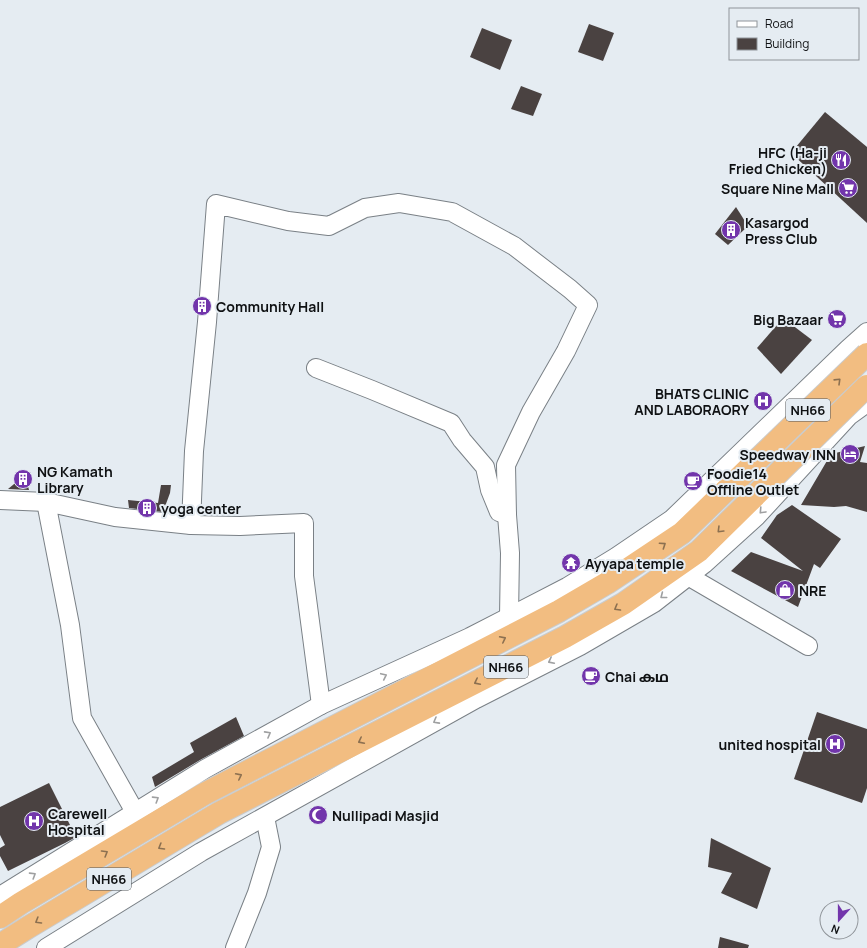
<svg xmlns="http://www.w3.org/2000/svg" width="867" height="948" viewBox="0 0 867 948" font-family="Manrope,'Noto Sans Malayalam',sans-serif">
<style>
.building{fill:#4a4241}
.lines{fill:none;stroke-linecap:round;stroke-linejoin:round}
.minor-casing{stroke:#7a8086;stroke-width:20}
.highway-casing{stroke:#cacbcb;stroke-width:24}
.minor{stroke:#fff;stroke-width:18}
.highway{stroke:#f2bd81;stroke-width:22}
.highway-bridge-casing{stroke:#cacbcb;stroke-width:24;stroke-linecap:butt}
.highway-bridge{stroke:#f2bd81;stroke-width:22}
.oneway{stroke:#8c7050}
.oneway2{stroke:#9fa0a1}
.labels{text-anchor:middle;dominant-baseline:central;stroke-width:4;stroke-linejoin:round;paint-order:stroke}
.shield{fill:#e5ecf2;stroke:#4f5356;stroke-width:1}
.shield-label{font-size:13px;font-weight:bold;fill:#0f1113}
.poi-label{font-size:14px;font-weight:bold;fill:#0f1113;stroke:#e5ecf2;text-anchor:start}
</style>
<rect width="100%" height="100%" fill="#e5ecf2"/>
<g class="building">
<polygon points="589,24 614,33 603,61 578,52"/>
<polygon points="482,28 512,40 500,70 470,57"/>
<polygon points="521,86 542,94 533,116 511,109"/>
<polygon points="825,112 867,147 867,223 791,153"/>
<polygon points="736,207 748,226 728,245 715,234"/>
<polygon points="783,318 812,340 781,374 757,348"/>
<polygon points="865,446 860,462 867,463 867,512 846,506 834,507 801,505 831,454"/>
<polygon points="25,475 29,490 8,489"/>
<polygon points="161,485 171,485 170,493 163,512 129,508 128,500 158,503"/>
<polygon points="792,505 841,539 820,568 814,564 798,607 731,571 751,552 803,571 761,538 777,515"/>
<polygon points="817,712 867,729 867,788 862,803 794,779"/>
<polygon points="236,717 244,736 200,760 155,787 152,777 194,752 190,743"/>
<polygon points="49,783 76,837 65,843 8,871 0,856 0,848 5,845 0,835 0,807"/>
<polygon points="711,838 771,868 757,909 721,893 732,873 708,867"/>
<polygon points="720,937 749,945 748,948 718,948"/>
</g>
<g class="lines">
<defs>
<g id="minor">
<polyline points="316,368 372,390 451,423 462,440 485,467 490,490 499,512 507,515"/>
<polyline points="0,500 46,502"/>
<polyline points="688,576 808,646"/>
<polyline points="321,705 304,576 304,523 240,526 191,525 194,451 207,322 216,204 288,221 329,226 365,208 399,203 452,212 514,246 570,289 588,305 566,351 531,412 506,465 507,515 510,553 509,617"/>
<polyline points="135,812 82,718 70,625 46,502 115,517 191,525"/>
<polyline points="0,896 205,769 321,705 470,637 567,587 616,557 672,519 848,349 867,332"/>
<polyline points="46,948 201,852 476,699 580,646 654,603 704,564 757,516 849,416 867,403"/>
<polyline points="235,948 257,893 271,847 265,817"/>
</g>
<g id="highway">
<polyline points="0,917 21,903 204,794 559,611 607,583 682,533 750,467"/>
<polyline points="0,945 27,928 219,813 565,637 623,604 699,551 768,483"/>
</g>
</defs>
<use href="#minor" class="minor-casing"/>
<use href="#highway" class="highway-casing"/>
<use href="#minor" class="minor"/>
<use href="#highway" class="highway"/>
<defs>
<g id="highway-bridge">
<polyline points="750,467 867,354"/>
<polyline points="768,483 867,386"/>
</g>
</defs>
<use href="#highway-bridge" class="highway-bridge-casing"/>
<use href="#highway-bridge" class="highway-bridge"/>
</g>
<defs><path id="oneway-chevron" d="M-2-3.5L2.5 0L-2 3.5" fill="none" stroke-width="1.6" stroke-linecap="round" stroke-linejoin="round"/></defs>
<g class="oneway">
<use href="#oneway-chevron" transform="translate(838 381) rotate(-44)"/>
<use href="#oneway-chevron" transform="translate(720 530) rotate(135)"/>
<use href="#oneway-chevron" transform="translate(663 545) rotate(-34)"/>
<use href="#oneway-chevron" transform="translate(617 608) rotate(150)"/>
<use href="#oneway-chevron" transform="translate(503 639) rotate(-27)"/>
<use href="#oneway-chevron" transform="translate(477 682) rotate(153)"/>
<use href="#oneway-chevron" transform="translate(361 741) rotate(153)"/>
<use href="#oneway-chevron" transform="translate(239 776) rotate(-27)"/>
<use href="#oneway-chevron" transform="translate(161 847) rotate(149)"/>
<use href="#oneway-chevron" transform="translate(105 853) rotate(-31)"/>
<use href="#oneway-chevron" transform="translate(38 921) rotate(149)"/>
</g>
<g class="oneway2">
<use href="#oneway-chevron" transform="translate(762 511) rotate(133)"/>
<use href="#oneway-chevron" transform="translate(663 596) rotate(142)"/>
<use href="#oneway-chevron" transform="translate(551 661) rotate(153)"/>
<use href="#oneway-chevron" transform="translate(384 676) rotate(-25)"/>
<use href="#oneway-chevron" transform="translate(436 721) rotate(151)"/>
<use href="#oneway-chevron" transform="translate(268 734) rotate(-29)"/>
<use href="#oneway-chevron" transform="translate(156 799) rotate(-32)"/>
<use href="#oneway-chevron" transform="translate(33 875) rotate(-32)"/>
</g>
<defs>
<symbol id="restaurant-disc" viewBox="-11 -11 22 22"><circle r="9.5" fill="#7235ab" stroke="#e5ecf2"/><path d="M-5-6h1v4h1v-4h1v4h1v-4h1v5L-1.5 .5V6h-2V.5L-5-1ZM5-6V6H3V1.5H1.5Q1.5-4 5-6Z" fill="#fff"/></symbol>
<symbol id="supermarket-disc" viewBox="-11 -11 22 22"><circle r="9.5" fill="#7235ab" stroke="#e5ecf2"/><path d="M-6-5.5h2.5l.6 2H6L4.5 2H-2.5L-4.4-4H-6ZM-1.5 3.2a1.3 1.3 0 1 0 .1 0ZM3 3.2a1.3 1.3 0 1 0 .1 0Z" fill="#fff"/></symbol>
<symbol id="building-disc" viewBox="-11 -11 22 22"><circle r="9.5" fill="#7235ab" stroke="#e5ecf2"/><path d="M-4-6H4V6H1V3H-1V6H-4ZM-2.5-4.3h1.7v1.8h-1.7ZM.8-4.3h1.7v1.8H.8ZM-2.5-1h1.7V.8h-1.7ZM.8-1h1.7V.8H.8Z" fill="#fff"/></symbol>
<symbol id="hospital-disc" viewBox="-11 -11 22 22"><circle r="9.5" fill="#7235ab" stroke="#e5ecf2"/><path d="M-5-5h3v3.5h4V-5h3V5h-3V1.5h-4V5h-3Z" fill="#fff"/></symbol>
<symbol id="hotel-disc" viewBox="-11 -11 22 22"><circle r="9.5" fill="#7235ab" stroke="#e5ecf2"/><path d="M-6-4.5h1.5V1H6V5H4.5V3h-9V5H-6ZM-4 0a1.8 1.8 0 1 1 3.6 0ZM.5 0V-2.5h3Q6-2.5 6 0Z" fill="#fff"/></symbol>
<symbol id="cafe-disc" viewBox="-11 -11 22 22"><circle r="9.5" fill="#7235ab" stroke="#e5ecf2"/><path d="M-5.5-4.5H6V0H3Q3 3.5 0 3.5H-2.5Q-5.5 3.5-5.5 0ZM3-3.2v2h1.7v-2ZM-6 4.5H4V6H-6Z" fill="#fff"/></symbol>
<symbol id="temple-disc" viewBox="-11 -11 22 22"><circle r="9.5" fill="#7235ab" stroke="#e5ecf2"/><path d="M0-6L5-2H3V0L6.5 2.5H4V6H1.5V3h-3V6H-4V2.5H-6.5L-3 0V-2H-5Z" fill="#fff"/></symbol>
<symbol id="shop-disc" viewBox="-11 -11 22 22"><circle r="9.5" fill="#7235ab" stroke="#e5ecf2"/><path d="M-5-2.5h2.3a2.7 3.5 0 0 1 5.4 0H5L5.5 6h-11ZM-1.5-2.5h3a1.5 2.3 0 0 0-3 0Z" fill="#fff"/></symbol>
<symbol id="mosque-disc" viewBox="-11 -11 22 22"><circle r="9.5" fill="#7235ab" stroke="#e5ecf2"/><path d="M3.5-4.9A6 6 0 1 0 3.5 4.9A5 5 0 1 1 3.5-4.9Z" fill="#fff"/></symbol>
</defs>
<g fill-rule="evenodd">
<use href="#restaurant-disc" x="830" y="149" width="22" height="22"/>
<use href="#supermarket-disc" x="837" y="177" width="22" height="22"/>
<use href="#building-disc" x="720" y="219" width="22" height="22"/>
<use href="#building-disc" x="191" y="295" width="22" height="22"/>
<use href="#supermarket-disc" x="826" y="308" width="22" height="22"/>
<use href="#hospital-disc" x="752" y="390" width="22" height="22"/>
<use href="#hotel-disc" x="839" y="443" width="22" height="22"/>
<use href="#building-disc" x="12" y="468" width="22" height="22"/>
<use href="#cafe-disc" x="682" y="470" width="22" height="22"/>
<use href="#building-disc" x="136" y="497" width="22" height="22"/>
<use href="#temple-disc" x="560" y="552" width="22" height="22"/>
<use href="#shop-disc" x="774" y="579" width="22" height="22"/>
<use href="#cafe-disc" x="580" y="665" width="22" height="22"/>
<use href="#hospital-disc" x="824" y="733" width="22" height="22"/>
<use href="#mosque-disc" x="307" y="804" width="22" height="22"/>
<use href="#hospital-disc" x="23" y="810" width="22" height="22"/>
</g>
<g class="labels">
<g class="shield">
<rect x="786" y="399" width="44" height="22" rx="3"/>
<rect x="484" y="656" width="44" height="22" rx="3"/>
<rect x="87" y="868" width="44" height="22" rx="3"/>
</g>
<g class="shield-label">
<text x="808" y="410">NH66</text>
<text x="506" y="667">NH66</text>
<text x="109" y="879">NH66</text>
</g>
<g class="poi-label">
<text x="827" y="152" text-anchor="end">HFC (Ha-ji<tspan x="827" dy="16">Fried Chicken)</tspan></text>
<text x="834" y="188" text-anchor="end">Square Nine Mall</text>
<text x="745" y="222">Kasargod<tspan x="745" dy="16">Press Club</tspan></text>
<text x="216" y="306">Community Hall</text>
<text x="823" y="319" text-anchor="end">Big Bazaar</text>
<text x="749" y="393" text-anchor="end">BHATS CLINIC<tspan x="749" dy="16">AND LABORAORY</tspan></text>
<text x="836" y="454" text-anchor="end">Speedway INN</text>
<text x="37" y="471">NG Kamath<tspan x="37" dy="16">Library</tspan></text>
<text x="707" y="473">Foodie14<tspan x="707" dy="16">Offline Outlet</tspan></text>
<text x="161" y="508">yoga center</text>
<text x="585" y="563">Ayyapa temple</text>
<text x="799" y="590">NRE</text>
<text x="605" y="676">Chai കഥ</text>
<text x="821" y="744" text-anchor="end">united hospital</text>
<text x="48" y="813">Carewell<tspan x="48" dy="16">Hospital</tspan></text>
<text x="332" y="815">Nullipadi Masjid</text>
</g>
</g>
<rect x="729" y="8" width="130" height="52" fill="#e5ecf2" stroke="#8f9499"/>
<rect x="737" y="21" width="20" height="6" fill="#ffffff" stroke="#8f9499"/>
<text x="765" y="28" font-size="12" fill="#0f1113">Road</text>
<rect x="737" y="38" width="20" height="12" fill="#4a4241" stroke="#8f9499"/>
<text x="765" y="48" font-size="12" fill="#0f1113">Building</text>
<g transform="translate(839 920) rotate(201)"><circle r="19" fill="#e5ecf2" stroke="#8f9499"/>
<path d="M0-3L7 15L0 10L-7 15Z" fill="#7235ab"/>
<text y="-6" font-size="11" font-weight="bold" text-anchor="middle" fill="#0f1113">N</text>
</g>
</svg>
